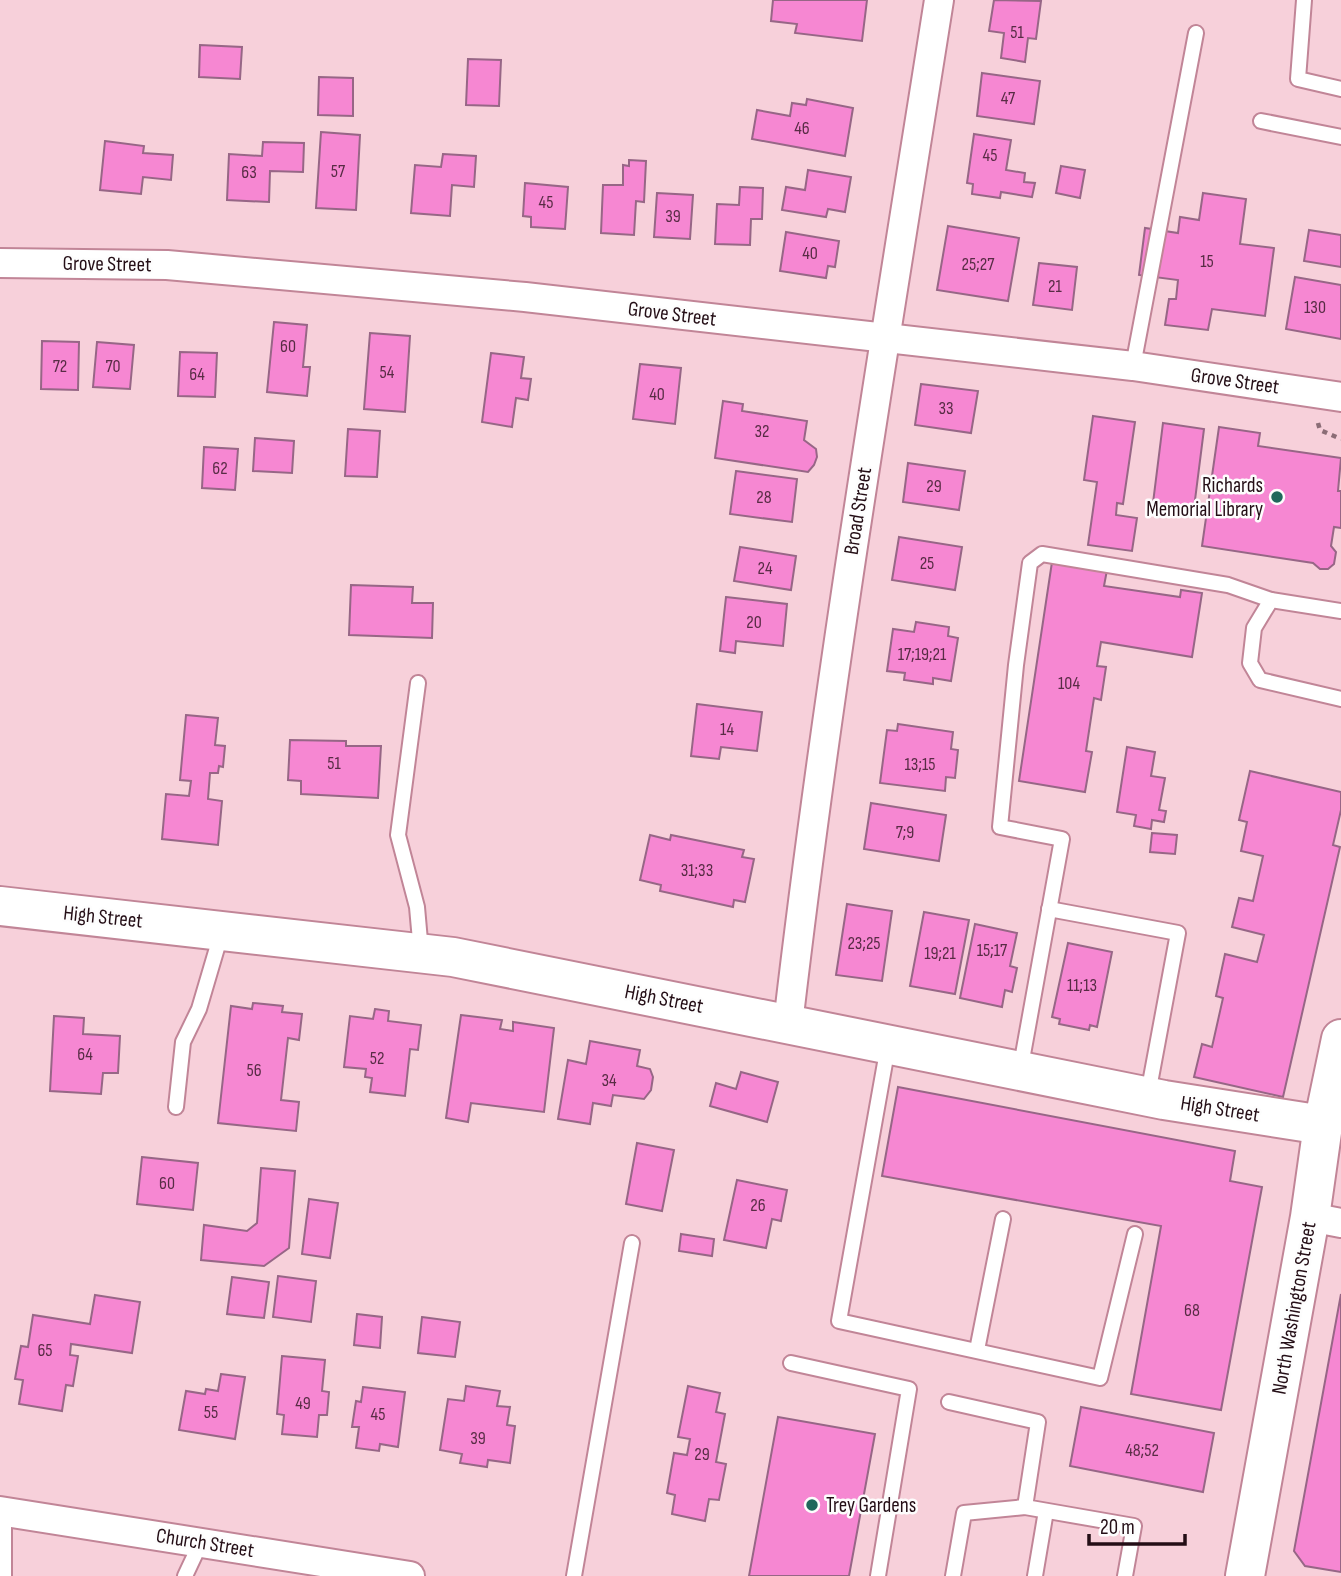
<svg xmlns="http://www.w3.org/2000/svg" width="1341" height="1576" viewBox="0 0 1341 1576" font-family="'Sofia Sans Condensed',sans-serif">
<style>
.building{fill:#f687d2;stroke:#976686;stroke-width:2}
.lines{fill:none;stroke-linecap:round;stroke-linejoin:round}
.lane-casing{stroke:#c18597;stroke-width:18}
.street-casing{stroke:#c18597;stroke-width:32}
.secondary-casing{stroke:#c18597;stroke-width:42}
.path{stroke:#8b6d76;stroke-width:4.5;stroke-dasharray:5 5;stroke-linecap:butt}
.lane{stroke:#fff;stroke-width:14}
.street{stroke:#fff;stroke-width:28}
.secondary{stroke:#fff;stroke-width:38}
.poi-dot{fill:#20675c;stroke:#fdfdfd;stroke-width:2.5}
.labels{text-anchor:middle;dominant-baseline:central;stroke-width:5;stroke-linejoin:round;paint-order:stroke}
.number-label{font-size:18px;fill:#582c45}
.street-label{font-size:21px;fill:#240e16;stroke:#fdfdfd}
.poi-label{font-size:21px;fill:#240e16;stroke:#fdfdfd;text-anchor:end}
</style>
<rect width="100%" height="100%" fill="#f7d0da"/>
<g class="building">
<polygon points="773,0 867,0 862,41 795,33 797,24 771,21"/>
<polygon points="994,0 1041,1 1036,39 1028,38 1025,62 1001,58 1004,33 989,31"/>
<polygon points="200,45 242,47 240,79 199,77"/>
<polygon points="468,59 501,60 499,106 466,105"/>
<polygon points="982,73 1040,81 1034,124 977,116"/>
<polygon points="319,77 353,78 353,116 318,115"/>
<polygon points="807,99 853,108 845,156 752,139 757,110 790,116 792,103 806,105"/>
<polygon points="321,132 360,135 356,210 316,208"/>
<polygon points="974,134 1011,140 1006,170 1025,173 1024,182 1035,183 1032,197 1001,192 1000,198 972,194 973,184 967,183"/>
<polygon points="105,141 144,146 143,153 173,155 171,180 143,177 141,194 100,190"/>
<polygon points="263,142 304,143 303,172 270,171 269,202 227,200 229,154 262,156"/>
<polygon points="443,154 476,156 474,187 452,185 450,216 411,213 415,165 441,167"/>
<polygon points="629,160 646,161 644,202 636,201 634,235 601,233 603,185 623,185 623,165 629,166"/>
<polygon points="1061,166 1085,170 1080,198 1056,193"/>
<polygon points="808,170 851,177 845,212 828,209 826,217 782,210 786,187 805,190"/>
<polygon points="525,183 568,187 565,229 531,227 531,217 523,216"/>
<polygon points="740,187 763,188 762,219 751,219 750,245 715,244 717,204 739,205"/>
<polygon points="657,193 693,195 690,239 654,237"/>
<polygon points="1203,193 1246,199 1240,244 1274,248 1265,316 1212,309 1208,330 1165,325 1169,299 1176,299 1178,280 1139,275 1145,228 1178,233 1180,217 1199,220"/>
<polygon points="948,226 1019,238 1008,301 937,290"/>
<polygon points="1309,230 1341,235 1341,267 1304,261"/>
<polygon points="786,232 839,241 835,267 828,266 826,278 780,271"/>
<polygon points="1039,263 1077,267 1072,310 1033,305"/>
<polygon points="1295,277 1341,285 1341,339 1286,329"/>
<polygon points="274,322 307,325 303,367 310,367 307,396 267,392"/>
<polygon points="370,333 410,336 405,412 364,409"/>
<polygon points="42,341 79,342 78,390 41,389"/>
<polygon points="97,342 134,345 130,389 93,387"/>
<polygon points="180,352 217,353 215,397 178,396"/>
<polygon points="491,353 524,357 521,378 531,379 528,400 516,398 512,427 482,422"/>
<polygon points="640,364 681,368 675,424 633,419"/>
<polygon points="921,384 978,391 971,433 915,425"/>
<polygon points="723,401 743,404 742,411 807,421 804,440 816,449 817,457 814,465 808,472 715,458"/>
<polygon points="1093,416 1135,422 1123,504 1117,503 1116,515 1137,518 1132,551 1088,545 1097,482 1084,480"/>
<polygon points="1163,423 1204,429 1194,508 1153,503"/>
<polygon points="1219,427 1260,433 1258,446 1341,458 1338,491 1341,491 1341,528 1334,527 1331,546 1336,552 1334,564 1328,569 1320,569 1313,563 1202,546"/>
<polygon points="348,429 380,431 377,477 345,476"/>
<polygon points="255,438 294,441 292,473 253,471"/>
<polygon points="204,447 238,449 235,490 202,488"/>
<polygon points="908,463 965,471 959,510 903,502"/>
<polygon points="736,471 797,479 792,522 730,514"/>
<polygon points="899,537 962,547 955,590 892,580"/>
<polygon points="740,547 796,556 791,590 734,581"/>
<polygon points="1052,562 1107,570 1104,586 1180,597 1181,590 1202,593 1192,657 1101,642 1097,666 1106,667 1101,700 1094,698 1086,751 1092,752 1085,792 1019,781"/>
<polygon points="351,585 413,587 412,603 433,603 432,638 349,635"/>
<polygon points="726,597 787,604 783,646 736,641 735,653 720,651"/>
<polygon points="916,622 949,627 948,636 958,638 951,681 933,678 933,684 904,680 905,673 887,671 893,629 914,632"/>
<polygon points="697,704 762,712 757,751 721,747 719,759 691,756"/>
<polygon points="186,715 218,718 215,745 225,746 223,767 219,766 218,773 210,773 208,799 222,801 218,845 162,839 166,794 189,796 191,781 180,780"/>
<polygon points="898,724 953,732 951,749 958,750 955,778 946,777 945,791 880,783 887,730 897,731"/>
<polygon points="290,740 346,741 346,746 381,746 378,798 301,794 301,781 288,780"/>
<polygon points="1127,747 1155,752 1151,776 1165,778 1159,810 1166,811 1164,822 1152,820 1151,829 1134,826 1136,815 1117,812"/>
<polygon points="1250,771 1341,792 1341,810 1333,845 1340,847 1283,1097 1194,1077 1202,1044 1212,1047 1223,998 1216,996 1225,954 1257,962 1264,935 1232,927 1239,898 1253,901 1263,856 1241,851 1247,822 1239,820"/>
<polygon points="871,803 946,815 939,861 864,849"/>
<polygon points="1152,833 1177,835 1175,854 1150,852"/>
<polygon points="650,835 670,840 671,835 744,850 742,857 754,859 745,902 734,900 733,907 660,891 661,885 640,880"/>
<polygon points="847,904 892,911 882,981 836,975"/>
<polygon points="924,912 969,920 955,994 910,986"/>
<polygon points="975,924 1017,933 1010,966 1017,968 1012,992 1005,990 1002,1007 960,998"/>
<polygon points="1068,943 1112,952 1097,1027 1090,1025 1089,1030 1059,1024 1060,1019 1052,1017"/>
<polygon points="253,1003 283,1006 282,1012 302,1014 299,1040 288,1038 281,1100 299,1102 296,1131 218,1123 231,1006 252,1009"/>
<polygon points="375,1009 389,1011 388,1021 421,1025 418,1050 410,1049 405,1096 370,1092 372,1078 365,1077 366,1069 344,1067 350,1016 373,1019"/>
<polygon points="461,1015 502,1020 500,1029 513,1031 513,1022 554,1028 544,1112 471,1103 468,1122 446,1118"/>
<polygon points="54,1016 84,1018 83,1034 120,1036 118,1073 103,1073 101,1094 50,1091"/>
<polygon points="590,1041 640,1050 637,1066 650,1069 653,1077 651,1090 644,1099 613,1095 611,1106 593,1103 590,1124 558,1119 568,1060 586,1064"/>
<polygon points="741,1072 778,1082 767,1122 710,1106 716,1083 736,1089"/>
<polygon points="898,1087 1235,1151 1230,1181 1262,1187 1221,1410 1131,1394 1161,1226 882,1176"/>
<polygon points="637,1143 674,1150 662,1211 626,1204"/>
<polygon points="142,1157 198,1163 193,1210 137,1204"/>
<polygon points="261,1168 295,1171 289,1248 264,1266 201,1260 204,1225 247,1231 257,1223"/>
<polygon points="737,1180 787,1190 781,1221 772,1219 766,1248 724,1240"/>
<polygon points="309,1199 338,1203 330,1258 302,1254"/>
<polygon points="681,1234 714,1239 712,1256 679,1251"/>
<polygon points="278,1276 316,1281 311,1322 273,1317"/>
<polygon points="232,1277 269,1282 264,1318 227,1314"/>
<polygon points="1341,1294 1341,1572 1305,1566 1294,1551"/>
<polygon points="95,1295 140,1302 132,1353 71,1344 70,1355 78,1356 73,1386 66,1385 62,1411 19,1404 23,1380 15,1379 21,1346 28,1347 33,1315 90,1324"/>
<polygon points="357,1314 382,1317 380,1348 354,1345"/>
<polygon points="422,1317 460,1322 455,1357 418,1353"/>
<polygon points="282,1356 325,1360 322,1391 329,1392 327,1415 319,1415 317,1437 282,1434 284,1415 277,1414"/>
<polygon points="221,1374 245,1377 235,1439 179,1430 186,1391 205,1394 206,1389 218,1391"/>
<polygon points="466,1386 500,1391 497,1406 510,1407 507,1425 515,1426 510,1463 488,1460 487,1467 460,1463 462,1454 440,1450 448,1399 464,1401"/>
<polygon points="688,1386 720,1393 716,1412 725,1414 716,1462 726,1464 719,1500 709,1499 705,1521 672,1514 675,1495 667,1493 674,1453 687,1455 690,1439 678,1437"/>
<polygon points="363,1387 405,1392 398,1447 380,1444 379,1451 356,1448 359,1427 352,1427 356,1401 361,1402"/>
<polygon points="1081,1407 1214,1433 1203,1492 1070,1466"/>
<polygon points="778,1417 875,1434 849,1576 749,1576"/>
</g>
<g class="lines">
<defs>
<g id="lane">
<polyline points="1304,0 1298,79 1341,89"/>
<polyline points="1261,121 1341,137"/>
<polyline points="1133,366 1196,33"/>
<polyline points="1341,611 1271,600 1254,628 1250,663 1260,680 1341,699"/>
<polyline points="418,683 398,835 417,907 421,952"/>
<polyline points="1049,909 1178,933 1148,1094"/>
<polyline points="888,1046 839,1321 1100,1378 1135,1234"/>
<polyline points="1020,1071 1062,839 1000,827 1016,665 1030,563 1042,554 1228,585 1271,600"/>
<polyline points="176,1107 183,1042 199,1009 222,931"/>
<polyline points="977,1350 1003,1219"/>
<polyline points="791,1363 909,1389 878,1576"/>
<polyline points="949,1402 1038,1422 1025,1507 1134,1526 1125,1576"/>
<polyline points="4,1576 4,1511"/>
<polyline points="185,1576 201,1542"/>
<polyline points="574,1576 632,1243"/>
<polyline points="953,1576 964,1513 1025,1507"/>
<polyline points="1035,1576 1046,1511"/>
</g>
<g id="street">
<polyline points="0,263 167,265 525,297 1133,366 1341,397"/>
<path d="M788,1024C828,681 885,341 939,0"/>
<polyline points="1310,1217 1341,1223"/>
<polyline points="0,1511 410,1576"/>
</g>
<g id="secondary">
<polyline points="0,906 453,957 1164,1100 1323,1125"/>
<polyline points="1245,1576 1310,1217 1323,1125 1341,1039"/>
</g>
</defs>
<use href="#lane" class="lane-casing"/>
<use href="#street" class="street-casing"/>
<use href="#secondary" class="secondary-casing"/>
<polyline class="path" points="1318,423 1320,430 1341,439"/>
<use href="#lane" class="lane"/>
<use href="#street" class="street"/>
<use href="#secondary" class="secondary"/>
</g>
<g class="poi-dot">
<circle cx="1277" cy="497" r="7"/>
<circle cx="812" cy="1505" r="7"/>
</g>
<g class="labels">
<g class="number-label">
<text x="1017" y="32">51</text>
<text x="1008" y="98">47</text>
<text x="802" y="128">46</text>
<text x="990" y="155">45</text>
<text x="338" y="171">57</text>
<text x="249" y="172">63</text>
<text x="546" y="202">45</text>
<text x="673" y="216">39</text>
<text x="810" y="253">40</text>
<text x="1207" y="261">15</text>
<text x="978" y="264">25;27</text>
<text x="1055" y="286">21</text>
<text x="1315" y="307">130</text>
<text x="288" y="346">60</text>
<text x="60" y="366">72</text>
<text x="113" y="366">70</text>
<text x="387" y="372">54</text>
<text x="197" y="374">64</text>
<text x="657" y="394">40</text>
<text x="946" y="408">33</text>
<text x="762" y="431">32</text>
<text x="220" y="468">62</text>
<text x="934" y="486">29</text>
<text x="764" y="497">28</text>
<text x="927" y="563">25</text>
<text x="765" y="568">24</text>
<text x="754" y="622">20</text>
<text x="922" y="654">17;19;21</text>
<text x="1069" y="683">104</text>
<text x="727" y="729">14</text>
<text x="334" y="763">51</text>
<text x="920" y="764">13;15</text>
<text x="905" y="832">7;9</text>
<text x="697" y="870">31;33</text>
<text x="864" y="943">23;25</text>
<text x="992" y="950">15;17</text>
<text x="940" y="953">19;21</text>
<text x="1082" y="985">11;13</text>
<text x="85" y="1054">64</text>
<text x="377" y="1058">52</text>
<text x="254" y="1070">56</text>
<text x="609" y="1080">34</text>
<text x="167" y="1183">60</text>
<text x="758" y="1205">26</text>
<text x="1192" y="1310">68</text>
<text x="45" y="1350">65</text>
<text x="303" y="1403">49</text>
<text x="211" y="1412">55</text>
<text x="378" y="1414">45</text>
<text x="478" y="1438">39</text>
<text x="1142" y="1450">48;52</text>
<text x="702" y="1454">29</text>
</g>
<g class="street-label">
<text transform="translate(107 264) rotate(1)">Grove Street</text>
<text transform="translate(672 314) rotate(7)">Grove Street</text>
<text transform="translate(1235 381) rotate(8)">Grove Street</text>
<text transform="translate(858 511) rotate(-81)">Broad Street</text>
<text transform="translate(103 917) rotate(6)">High Street</text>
<text transform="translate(664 999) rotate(11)">High Street</text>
<text transform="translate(1220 1109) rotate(9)">High Street</text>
<text transform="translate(1294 1308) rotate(-80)">North Washington Street</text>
<text transform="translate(205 1543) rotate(9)">Church Street</text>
</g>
<g class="poi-label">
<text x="1263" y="485">Richards<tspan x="1263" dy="24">Memorial Library</tspan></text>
<text x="826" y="1505" text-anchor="start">Trey Gardens</text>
</g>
</g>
<path d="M1089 1534v10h96v-10" fill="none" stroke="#240e16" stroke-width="3.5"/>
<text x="1100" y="1534" font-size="21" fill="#240e16" stroke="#fdfdfd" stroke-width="5" paint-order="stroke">20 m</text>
</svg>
